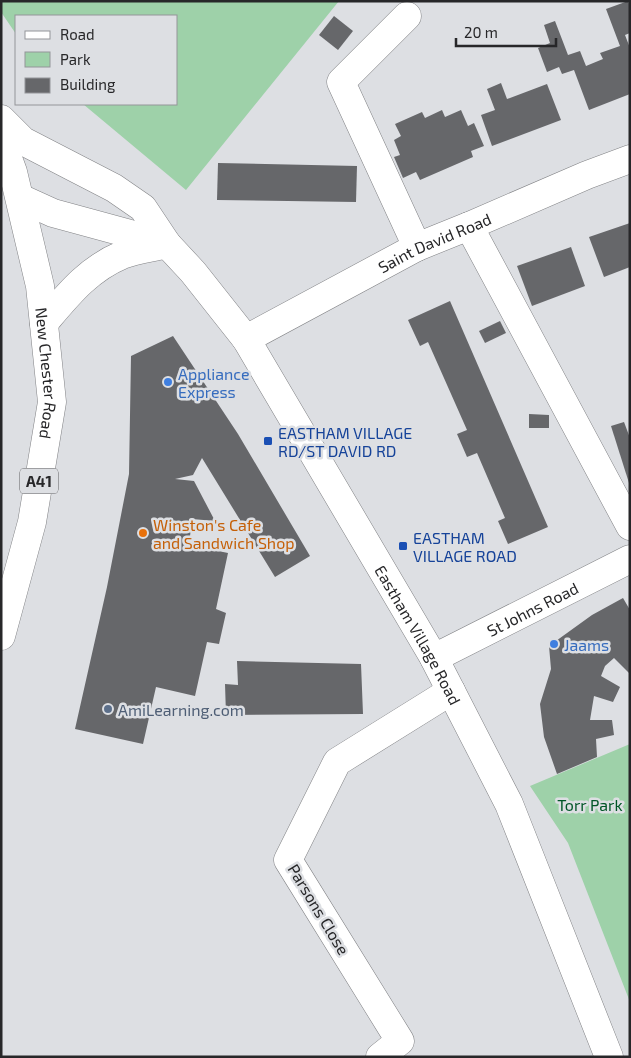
<svg xmlns="http://www.w3.org/2000/svg" width="631" height="1058" viewBox="0 0 631 1058" font-family="'Exo 2',sans-serif">
<style>
.green{fill:#9ed1a9}
.building{fill:#66676a}
.lines{fill:none;stroke-linecap:round;stroke-linejoin:round}
.minor-casing{stroke:#818285;stroke-width:29}
.major-casing{stroke:#818285;stroke-width:29}
.highway-casing{stroke:#818285;stroke-width:29}
.minor{stroke:#fff;stroke-width:28}
.major{stroke:#fff;stroke-width:28}
.highway{stroke:#fff;stroke-width:28}
.shop-dot{fill:#3f7fe0;stroke:#dddfe3;stroke-width:2}
.transit-dot{fill:#1a4fb4;stroke:#dddfe3;stroke-width:2}
.food-dot{fill:#e8710a;stroke:#dddfe3;stroke-width:2}
.service-dot{fill:#5c6f8a;stroke:#dddfe3;stroke-width:2}
.labels{text-anchor:middle;dominant-baseline:central;stroke-width:5;stroke-linejoin:round;paint-order:stroke}
.shield{fill:#dddfe3;stroke:#5e5e61;stroke-width:1}
.shield-label{font-size:15px;font-weight:bold;fill:#272729}
.street-label{font-size:16px;fill:#272729;stroke:#dddfe3}
.shop-label{font-size:16px;fill:#366cbe;stroke:#dddfe3;text-anchor:start}
.transit-label{font-size:16px;fill:#164399;stroke:#dddfe3;text-anchor:start}
.food-label{font-size:16px;fill:#c56008;stroke:#dddfe3;text-anchor:start}
.service-label{font-size:16px;fill:#4e5e75;stroke:#dddfe3;text-anchor:start}
.park-label{font-size:16px;fill:#015627;stroke:#dddfe3}
</style>
<rect width="100%" height="100%" fill="#dddfe3"/>
<g class="green">
<polygon points="1,1 339,1 186,190 83,104 176,104 176,16 16,16 16,34 1,12"/>
<polygon points="630,744 630,1002 568,843 530,786"/>
</g>
<g class="building">
<polygon points="628,1 630,6 630,33 625,35 630,48 630,94 589,110 574,70 562,74 559,67 547,72 538,48 550,43 544,25 555,21 568,55 580,51 586,66 603,59 600,53 620,46 606,9"/>
<polygon points="334,16 353,31 338,50 319,35"/>
<polygon points="501,83 507,99 547,84 561,120 492,146 481,115 495,110 487,89"/>
<polygon points="442,110 445,117 461,110 468,126 474,123 484,146 471,151 473,157 420,180 416,172 403,178 394,157 400,155 394,140 401,136 395,124 422,112 425,118"/>
<polygon points="218,163 357,166 356,202 217,200"/>
<polygon points="630,223 630,267 604,277 589,237"/>
<polygon points="571,247 585,286 532,306 517,266"/>
<polygon points="450,301 548,527 508,544 498,521 505,518 477,453 467,457 457,434 467,430 428,342 420,346 408,320"/>
<polygon points="500,321 506,333 485,343 479,331"/>
<polygon points="173,336 238,434 310,556 275,577 202,458 193,475 175,479 194,481 215,521 192,519 189,545 228,553 216,609 226,613 219,644 207,642 195,696 156,687 143,744 75,729 107,587 129,474 131,356"/>
<polygon points="529,414 549,415 549,428 529,428"/>
<polygon points="624,422 630,438 629,483 611,426"/>
<polygon points="623,598 630,610 630,674 614,658 605,666 601,676 620,687 613,702 594,696 590,720 612,720 614,735 596,739 597,757 557,774 544,737 540,704 551,669 549,646 592,615"/>
<polygon points="237,661 361,664 363,714 226,715 225,684 238,685"/>
</g>
<g class="lines">
<defs>
<g id="minor">
<polyline points="407,16 341,82 417,247"/>
<polyline points="469,226 630,526"/>
<path id="s1" d="M246,339L417,247L469,226L587,175L630,159"/>
<path id="s2" d="M434,658L630,559"/>
<polyline points="380,1057 400,1041 288,860 337,762 451,691"/>
</g>
<g id="major">
<path id="s3" d="M1,119L23,141L114,188L143,208L167,244L193,272L246,339L434,658L509,804L609,1057"/>
<polyline points="20,198 53,213 167,244"/>
<path d="M44,323C67,296 88,269 122,255C135,250 150,248 163,245"/>
</g>
<g id="highway">
<path id="s4" d="M1,139L13,172L40,286L52,402L32,522L1,636"/>
</g>
</defs>
<use href="#minor" class="minor-casing"/>
<use href="#major" class="major-casing"/>
<use href="#highway" class="highway-casing"/>
<use href="#minor" class="minor"/>
<use href="#major" class="major"/>
<use href="#highway" class="highway"/>
</g>
<g class="shop-dot">
<circle cx="168" cy="382" r="5"/>
<circle cx="554" cy="644" r="5"/>
</g>
<g class="transit-dot">
<rect x="263" y="436" width="10" height="10" rx="2.5"/>
<rect x="398" y="541" width="10" height="10" rx="2.5"/>
</g>
<circle class="food-dot" cx="143" cy="533" r="5"/>
<circle class="service-dot" cx="108" cy="709" r="5"/>
<g class="labels">
<rect class="shield" x="20" y="468.5" width="38" height="25" rx="4"/>
<g class="shield-label">
<text x="39" y="481">A41</text>
</g>
<g class="street-label">
<text stroke="none"><textPath href="#s1" startOffset="212">Saint David Road</textPath></text>
<text stroke="none"><textPath href="#s4" startOffset="240">New Chester Road</textPath></text>
<text stroke="none"><textPath href="#s2" startOffset="110">St Johns Road</textPath></text>
<text stroke="none"><textPath href="#s3" startOffset="678">Eastham Village Road</textPath></text>
<text transform="translate(319 909) rotate(59)">Parsons Close</text>
</g>
<g class="shop-label">
<text x="178" y="373">Appliance<tspan x="178" dy="18">Express</tspan></text>
<text x="564" y="644">Jaams</text>
</g>
<g class="transit-label">
<text x="278" y="432">EASTHAM VILLAGE<tspan x="278" dy="18">RD/ST DAVID RD</tspan></text>
<text x="413" y="537">EASTHAM<tspan x="413" dy="18">VILLAGE ROAD</tspan></text>
</g>
<g class="food-label">
<text x="153" y="524">Winston's Cafe<tspan x="153" dy="18">and Sandwich Shop</tspan></text>
</g>
<g class="service-label">
<text x="118" y="709">AmiLearning.com</text>
</g>
<g class="park-label">
<text x="590" y="804">Torr Park</text>
</g>
</g>
<rect width="631" height="1058" fill="none" stroke="#272729" stroke-width="5"/>
<rect x="15" y="15" width="162" height="90" fill="#dddfe3" stroke="#949599"/>
<rect x="25" y="31" width="25" height="8" fill="#ffffff" stroke="#949599"/>
<text x="60" y="40" font-size="15" fill="#272729">Road</text>
<rect x="25" y="52" width="25" height="15" fill="#9ed1a9" stroke="#949599"/>
<text x="60" y="65" font-size="15" fill="#272729">Park</text>
<rect x="25" y="78" width="25" height="15" fill="#66676a" stroke="#949599"/>
<text x="60" y="90" font-size="15" fill="#272729">Building</text>
<path d="M456 38v8h100v-8" fill="none" stroke="#272729" stroke-width="2.5"/>
<text x="464" y="38" font-size="15" fill="#272729" stroke="#dddfe3" stroke-width="4" paint-order="stroke">20 m</text>
</svg>
